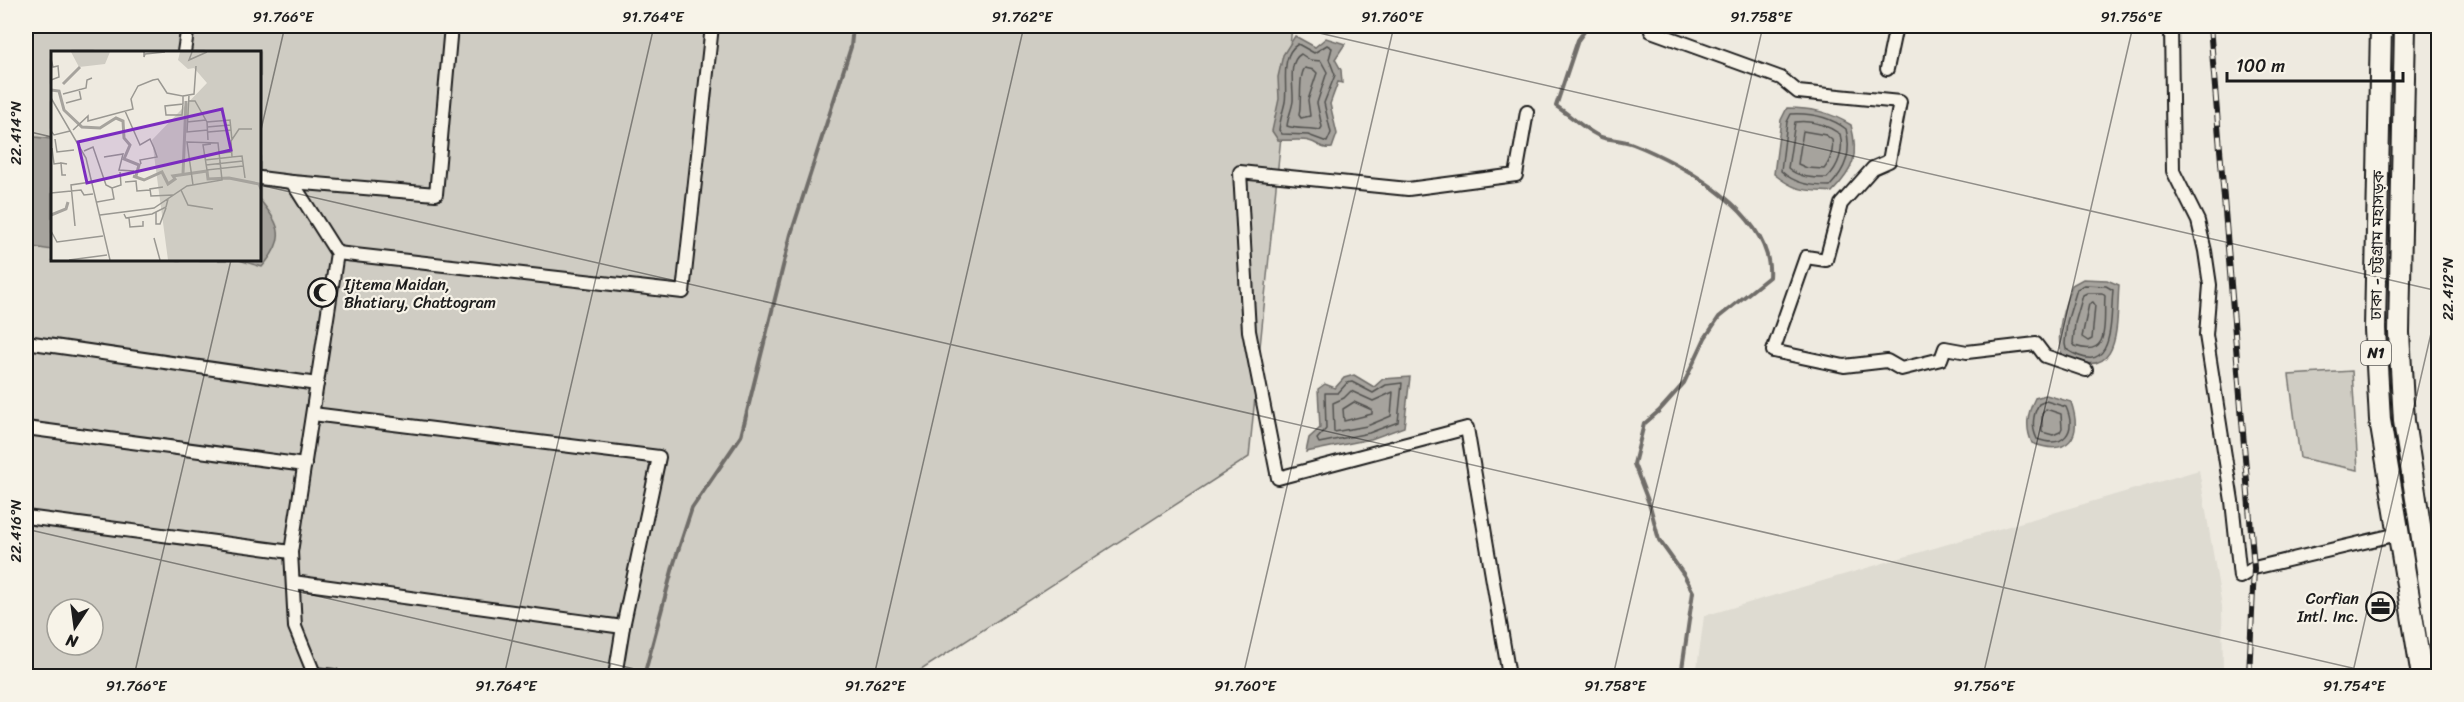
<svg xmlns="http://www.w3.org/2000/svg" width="2464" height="702" viewBox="0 0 2464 702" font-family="Sriracha,'Noto Sans Bengali',sans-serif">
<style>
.built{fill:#dedbd1}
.green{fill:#cfccc3;stroke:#767470;stroke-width:1.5;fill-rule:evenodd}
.water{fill:#a6a39d;stroke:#6f6d69;stroke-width:1.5}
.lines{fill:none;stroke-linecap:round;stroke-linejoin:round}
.shore{stroke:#535250;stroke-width:1.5}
.stream{stroke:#6f6d69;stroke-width:4}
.minor-casing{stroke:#1c1c1c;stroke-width:16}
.trunk-casing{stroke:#1c1c1c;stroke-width:24}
.minor{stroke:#f7f3e8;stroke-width:12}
.trunk{stroke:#f7f3e8;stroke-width:20}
.rail-casing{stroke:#1c1c1c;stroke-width:6}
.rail{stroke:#f7f3e8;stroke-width:4;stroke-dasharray:11;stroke-linecap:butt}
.ticks{fill:none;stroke:#1c1c1c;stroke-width:1.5;stroke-opacity:0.45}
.labels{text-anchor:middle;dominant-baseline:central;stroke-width:4.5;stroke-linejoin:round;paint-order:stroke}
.shield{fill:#f7f3e8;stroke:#5e5c59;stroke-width:1.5}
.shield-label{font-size:15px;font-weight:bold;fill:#1c1c1c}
.street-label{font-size:16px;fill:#1c1c1c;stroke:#f7f3e8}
.poi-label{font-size:16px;fill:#1c1c1c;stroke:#f7f3e8;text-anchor:start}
.inset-river{fill:none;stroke:#a6a39d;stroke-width:3}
.inset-road{fill:none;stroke:#9a9892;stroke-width:1.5}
.view{fill:#7b2cbf;fill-opacity:0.15;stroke:#7b2cbf;stroke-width:3}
.inset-edge{fill:none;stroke:#1c1c1c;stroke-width:3}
.neatline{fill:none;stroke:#1c1c1c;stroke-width:2}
.ticks-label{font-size:15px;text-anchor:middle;fill:#1c1c1c}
</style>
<rect width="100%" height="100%" fill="#eeeae0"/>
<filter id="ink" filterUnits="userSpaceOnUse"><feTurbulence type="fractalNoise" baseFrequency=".0167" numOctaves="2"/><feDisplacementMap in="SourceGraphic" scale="12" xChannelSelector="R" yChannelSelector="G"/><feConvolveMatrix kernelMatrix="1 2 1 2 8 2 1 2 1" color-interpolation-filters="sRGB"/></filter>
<g filter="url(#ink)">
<polygon class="built" points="2199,470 2222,606 2223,676 1696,676 1704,616"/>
<g class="green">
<path d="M26,26H1292L1249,457L912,676H26ZM52,52H260V260H52ZM57,609H93V645H57Z"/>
<polygon points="2352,371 2358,470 2300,458 2289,375"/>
</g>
<g class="water">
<path d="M1295,36L1315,47L1326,38L1345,44L1335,59L1341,70L1342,83L1338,82L1330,104L1337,134L1332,148C1322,150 1318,143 1309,141C1301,139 1288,141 1278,140L1272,131L1279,99L1278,77L1283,55Z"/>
<path d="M1787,108C1812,108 1830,112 1851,125C1859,156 1854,169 1832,192C1805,190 1796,192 1774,174L1781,120Z"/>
<polygon points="26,136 52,139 52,250 26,246"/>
<path d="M260,200C282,227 286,239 262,267L239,260H260Z"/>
<path d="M2083,279L2107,280L2119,285C2116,324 2123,388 2061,354C2056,330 2064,306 2072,285Z"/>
<polygon points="1354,375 1374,387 1383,379 1410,377 1404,427 1371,439 1306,452 1309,438 1320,428 1318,389 1325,384 1335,388 1344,378"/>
<path d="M2046,395L2071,402C2083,437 2069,457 2032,443C2025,427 2027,414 2035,398Z"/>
</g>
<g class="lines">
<g class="shore">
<path d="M1298,44L1314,53L1327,45L1332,48L1329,59L1335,75L1324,103L1331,133L1327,142L1308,135L1282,134L1279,130C1280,120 1283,111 1285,102C1288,84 1279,56 1298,44Z"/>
<path d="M1301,54L1310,60L1321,61L1327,72L1317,103L1322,127L1320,130C1310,128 1293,129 1287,126C1288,117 1292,109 1293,101C1294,87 1287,62 1301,54Z"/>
<path d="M1305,68L1314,70L1317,73L1308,100L1310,116L1301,118L1299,115C1302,102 1298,76 1305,68Z"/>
<path d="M1791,114C1811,113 1830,117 1846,129C1852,152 1846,169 1830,186C1811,186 1795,184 1781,171L1787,122Z"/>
<path d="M1795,122C1811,120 1827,125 1840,134C1844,150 1839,166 1827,178C1813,178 1799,178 1788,168Z"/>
<path d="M1803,131L1826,135L1832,140C1834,149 1830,162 1824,169L1807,168L1798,164Z"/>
<path d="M2085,285L2106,286L2113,290C2110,318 2116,382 2066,349L2065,344L2067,322L2077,289Z"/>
<path d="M2087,293H2102L2105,296C2103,320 2112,359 2075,346L2073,343L2075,323L2083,295Z"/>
<polygon points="2093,302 2095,305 2092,339 2088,341 2082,337 2089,304"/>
<polygon points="1352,382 1373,393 1386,385 1402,383 1398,422 1369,433 1319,443 1317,439 1326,429 1325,393 1338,393 1347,383"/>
<polygon points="1351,391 1373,401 1393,392 1391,416 1367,426 1334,432 1333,403 1344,398"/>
<path d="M2046,401L2066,407C2077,432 2064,449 2037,439C2031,427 2033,414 2039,404Z"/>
<polygon points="1354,402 1372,410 1372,414 1344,421 1343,409"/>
<polygon points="2046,409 2061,414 2062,428 2060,432 2053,435 2042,432 2042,414"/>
</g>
<g class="stream">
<path d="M1588,26L1578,40L1556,106C1570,115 1586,131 1601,137C1611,140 1623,140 1633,144C1682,163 1774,215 1769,277L1719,317L1705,338L1684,383L1659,411L1644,424L1634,464L1650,506L1659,540L1684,575L1693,592L1681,676"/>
<polyline points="644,676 674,563 692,508 741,436 791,234 851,47 853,26"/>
</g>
<defs>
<g id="minor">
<polyline points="2171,26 2173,171 2198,221 2205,251 2210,285 2206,335 2232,501 2240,577 2254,568 2398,534"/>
<polyline points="1651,31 1781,78 1798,92 1900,102 1889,161 1873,168 1841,204 1826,260 1806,257 1773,351 1844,366 1887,361 1901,369 1941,359 1945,348 1967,352 2036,344 2045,356 2086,370"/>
<polyline points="184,52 188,26"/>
<polyline points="1887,69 1896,26"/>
<polyline points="292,182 436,194 451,26"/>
<polyline points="337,253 683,292 712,26"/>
<polyline points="26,342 317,384"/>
<polyline points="313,414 659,457 623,627 615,676"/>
<polyline points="26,428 305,465"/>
<polyline points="26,517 291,552 337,253 292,182 260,178"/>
<polyline points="291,552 295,627 315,676"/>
<polyline points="293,582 623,627"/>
<polyline points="313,674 334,676"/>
<polyline points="1509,676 1467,428 1278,478 1249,331 1240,172 1408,189 1516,175 1527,112"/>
</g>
<g id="trunk">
<polyline points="2381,26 2375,329 2380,420 2422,676"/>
<polyline points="2405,26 2399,333 2404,421 2438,642"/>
</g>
</defs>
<use href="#minor" class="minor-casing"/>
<use href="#trunk" class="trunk-casing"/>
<use href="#minor" class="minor"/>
<use href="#trunk" class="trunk"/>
<defs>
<polyline id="rail" points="2210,26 2254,568 2249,676"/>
</defs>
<use href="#rail" class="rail-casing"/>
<use href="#rail" class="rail"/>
</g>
</g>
<path class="ticks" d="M1289,26L2438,291M26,131L52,137M260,134L285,26M260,185L2387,676M26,529L665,676M134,676L231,260M504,676L654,26M874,676L1024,26M1243,676L1394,26M1613,676L1763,26M1983,676L2133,26M2352,676L2438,303"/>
<defs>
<symbol id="mosque-ring" viewBox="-11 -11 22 22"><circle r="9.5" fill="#f7f3e8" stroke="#1c1c1c" stroke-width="1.5"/><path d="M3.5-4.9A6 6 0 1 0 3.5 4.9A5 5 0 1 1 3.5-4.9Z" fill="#1c1c1c"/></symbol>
<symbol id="office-ring" viewBox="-11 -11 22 22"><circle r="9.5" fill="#f7f3e8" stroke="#1c1c1c" stroke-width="1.5"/><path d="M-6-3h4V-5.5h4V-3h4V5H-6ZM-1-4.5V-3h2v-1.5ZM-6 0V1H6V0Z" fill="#1c1c1c"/></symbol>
</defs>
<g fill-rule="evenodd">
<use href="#mosque-ring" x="306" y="276" width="33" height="33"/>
<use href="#office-ring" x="2364" y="590" width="33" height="33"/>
</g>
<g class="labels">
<rect class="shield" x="2361" y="341" width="30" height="24" rx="4.5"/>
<g class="shield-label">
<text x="2376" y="353">N1</text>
</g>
<g class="street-label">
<text transform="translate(2377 245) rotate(-89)">ঢাকা - চট্টগ্রাম মহাসড়ক</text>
</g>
<g class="poi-label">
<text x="344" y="284">Ijtema Maidan,<tspan x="344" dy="18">Bhatiary, Chattogram</tspan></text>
<text x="2359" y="598" text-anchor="end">Corfian<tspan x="2359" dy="18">Intl. Inc.</tspan></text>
</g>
</g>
<g transform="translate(51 51)">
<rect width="210" height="210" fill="#eeeae0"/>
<path d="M20,1H59L54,13L28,16ZM129,1H210V209H117L101,89L156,32L143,17L137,18L127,9Z" fill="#cfccc3"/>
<path class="inset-river" d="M12,33L29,16M0,39L8,40L13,59L31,76L49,77L60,70M60,70L65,67L72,70L73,87L79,94L73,108L88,114L85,125M132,123L135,50M82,125L93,129L111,121L117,133L124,128L122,125L156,120L157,128L178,127L208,133L210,138M0,164L15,158L17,151"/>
<path class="inset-road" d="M93,1V6L94,3L114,1M141,1L138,9L156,1M0,8L2,16L7,15L8,26L0,29M12,43L35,37L36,29L41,27M138,44L136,81L157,79M132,45L143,43L145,15M0,47L35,107L59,209M138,50H144L156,71M15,52L30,48L28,38M74,60L89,94L99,88L103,97L106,106L89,109L90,113M136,71L155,69M156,76L179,74M22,79L37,65V70L82,58L80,48L87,35L102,29L107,28L116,42L132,45V53L114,55L115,64H131L132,53M0,80L3,84L19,80M157,81L180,79M4,88L6,101L23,99M157,89L156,71L179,69L181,89M160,93L152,94L156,119L192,115M1,97L3,113L10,112M33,100L42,96L55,134L61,137M154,104L180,101M53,106L72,103L68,119L83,120M154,109L181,106M155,114L192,110M15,124H11L10,112L16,113M194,127L191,105L181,106L180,90L188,78H201M74,131L85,130L86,140L99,139M112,136L99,138L100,145L122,144M130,139L137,154L162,158M0,142L30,139L33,144L42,143M46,151L63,148L61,137L70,134L69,121M105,161V173H109L115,157M73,163L75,167L101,163L115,156L117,148M49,164L103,157L136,135L171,129L167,92L136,91L142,134M78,167L79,176L92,175V170M24,175L20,134L40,131M0,180L6,191L52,185M103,187L109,209M18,209L56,204"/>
<path class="view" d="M171,58L180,99L36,132L27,91Z"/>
<rect width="210" height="210" class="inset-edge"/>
</g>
<rect width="2464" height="702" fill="none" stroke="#f7f3e8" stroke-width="66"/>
<g transform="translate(75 627) rotate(193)"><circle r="28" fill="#f7f3e8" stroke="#9f9d96" stroke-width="1.5"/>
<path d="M0-4.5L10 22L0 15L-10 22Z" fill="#1c1c1c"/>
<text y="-9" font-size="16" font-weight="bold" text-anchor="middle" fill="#1c1c1c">N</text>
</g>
<path d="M2227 72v9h176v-9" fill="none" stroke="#1c1c1c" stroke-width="3"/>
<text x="2236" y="72" font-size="18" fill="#1c1c1c" stroke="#f7f3e8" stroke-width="4.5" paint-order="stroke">100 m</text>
<rect x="33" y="33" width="2398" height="636" class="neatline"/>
<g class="ticks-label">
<text x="283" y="22">91.766°E</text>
<text x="653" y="22">91.764°E</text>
<text x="1022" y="22">91.762°E</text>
<text x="1392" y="22">91.760°E</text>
<text x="1761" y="22">91.758°E</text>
<text x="2131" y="22">91.756°E</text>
<text transform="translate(16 133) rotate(-90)" y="5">22.414°N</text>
<text transform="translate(2448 289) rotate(-90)" y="5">22.412°N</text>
<text transform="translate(16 531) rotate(-90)" y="5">22.416°N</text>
<text x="136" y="691">91.766°E</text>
<text x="506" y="691">91.764°E</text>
<text x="875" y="691">91.762°E</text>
<text x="1245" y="691">91.760°E</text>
<text x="1615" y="691">91.758°E</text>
<text x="1984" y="691">91.756°E</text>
<text x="2354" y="691">91.754°E</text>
</g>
</svg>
